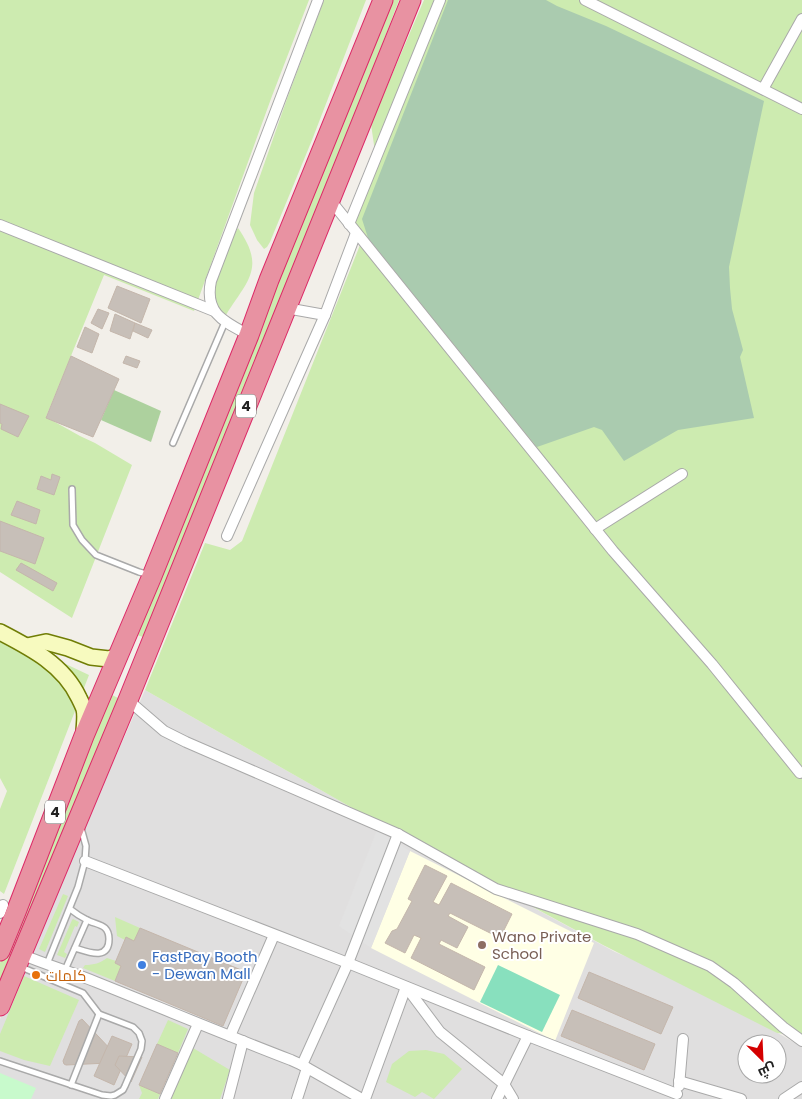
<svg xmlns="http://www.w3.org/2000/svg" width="802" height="1099" viewBox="0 0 802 1099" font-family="Poppins,Cairo,sans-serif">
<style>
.residential{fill:#e0dfdf;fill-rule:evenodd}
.education{fill:#ffffe5}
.grass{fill:#cdebb0}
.forest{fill:#add19e}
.cemetery{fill:#aacbaf}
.park{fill:#c8facc}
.pitch{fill:#88e0be}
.parking{fill:#e2e2e2}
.building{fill:#c7bfb8;stroke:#c4b6ab}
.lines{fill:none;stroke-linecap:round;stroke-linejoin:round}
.lane-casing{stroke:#a9a9a9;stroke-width:8}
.street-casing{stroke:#a9a9a9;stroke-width:12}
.secondary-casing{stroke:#707d05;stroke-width:18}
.highway-casing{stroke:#dc2a67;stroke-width:21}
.lane{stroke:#fff;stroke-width:5}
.street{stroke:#fff;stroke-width:10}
.secondary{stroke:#f7fabf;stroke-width:15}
.highway{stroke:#e892a2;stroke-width:19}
.education-dot{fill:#8d6e63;stroke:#fff;stroke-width:2}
.shop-dot{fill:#3f7fe0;stroke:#fff;stroke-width:2}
.food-dot{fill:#e8710a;stroke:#fff;stroke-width:2}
.labels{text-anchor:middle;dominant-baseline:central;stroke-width:4;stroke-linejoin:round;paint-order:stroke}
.shield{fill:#fff;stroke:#646464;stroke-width:1}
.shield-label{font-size:14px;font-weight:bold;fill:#222}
.education-label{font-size:15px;fill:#785e54;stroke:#fff;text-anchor:start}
.shop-label{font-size:15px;fill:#366cbe;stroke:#fff;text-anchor:start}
.food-label{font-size:15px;fill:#c56008;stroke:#fff;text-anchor:start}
</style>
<rect width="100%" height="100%" fill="#f2efe9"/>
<path class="residential" d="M145,690L398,834L615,952L693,984L802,1047V1099H0V1019ZM747,1044H777V1074H747Z"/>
<polygon class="education" points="410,851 594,943 555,1041 371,948"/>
<g class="grass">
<polygon points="0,0 309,0 272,96 194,311 104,275 46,417 80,436 95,443 132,465 72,618 0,572"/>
<polygon points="324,0 366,0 312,140 270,242 267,247 264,249 257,240 250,225 254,193 288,96"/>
<polygon points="390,0 399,0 343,147 143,637 134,634"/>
<polygon points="424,0 802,0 802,1036 777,1033 603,945 398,834 145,690 205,543 230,550 242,541 360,245 353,221 377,166 371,124"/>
<path d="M238,228C266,268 248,280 226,315C224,313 221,313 219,311C202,292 227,246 238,228Z"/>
<polygon points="0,633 89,675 4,894 0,891 0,809 7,791 0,778"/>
<polygon points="110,694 118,698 85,785 0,983 0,963"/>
<polygon points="63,894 68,896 45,952 39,949"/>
<polygon points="115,917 140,928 134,941 126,938 125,940 117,936"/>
<polygon points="73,919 79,922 77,927 75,926 64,952 67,954 65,958 57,955 72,920"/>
<path d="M107,958L116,961L115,963L121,966L115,981L83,968L85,965C94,965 100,963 107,958Z"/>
<polygon points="24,976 79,1000 50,1066 24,1060 0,1051 0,1034"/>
<polygon points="168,1020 188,1029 178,1053 157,1044"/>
<polygon points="193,1048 230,1070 220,1099 171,1099"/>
<polygon points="426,1050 444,1054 462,1069 434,1099 422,1092 415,1097 386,1082 392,1064 409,1051"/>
<polygon points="139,1085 160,1094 158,1099 139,1099 142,1093"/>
</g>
<polygon class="forest" points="114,390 161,411 151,442 101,420"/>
<polygon class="cemetery" points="448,0 546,0 557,6 606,26 764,101 729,267 730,288 732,309 743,350 740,357 754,418 678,430 624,461 602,430 594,427 537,447 368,238 362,219"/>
<polygon class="park" points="0,1073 36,1088 31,1099 0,1099"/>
<polygon class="pitch" points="498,965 560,995 542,1032 480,1002"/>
<polygon class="parking" points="377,830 410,851 371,948 339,926"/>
<g class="building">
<polygon points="117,286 150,299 141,323 108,308"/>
<polygon points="98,309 109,313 102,329 91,323"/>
<polygon points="115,314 135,323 130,339 110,331"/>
<polygon points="135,323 152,330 148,338 133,331"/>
<polygon points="85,327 99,334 92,353 77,347"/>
<polygon points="71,356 119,379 93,437 46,418"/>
<polygon points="126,356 140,361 137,368 123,363"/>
<polygon points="0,404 29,416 18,437 1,429 2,424 0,423"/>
<polygon points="52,474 60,477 54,495 37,489 41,476 51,480"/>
<polygon points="17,501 40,510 36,524 11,515"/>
<polygon points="0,521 44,538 35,564 0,551"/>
<polygon points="21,563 57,583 53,591 16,570"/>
<polygon points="425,865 447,876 433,902 439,905 451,883 512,914 500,938 450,913 448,916 468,927 457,948 441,940 439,944 485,967 474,990 411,958 421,938 414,935 405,953 385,943 392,931 397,929 412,901 408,899"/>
<polygon points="140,928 246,972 223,1026 115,981 121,966 115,963 126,937 134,941"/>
<polygon points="589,972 673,1007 661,1034 578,998"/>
<polygon points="572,1010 655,1044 644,1070 561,1036"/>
<polygon points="82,1019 113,1052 108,1063 66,1065 64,1064 63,1061 79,1021"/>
<polygon points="112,1036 132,1044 114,1085 94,1076"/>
<polygon points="157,1044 178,1053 160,1094 139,1085"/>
<polygon points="119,1056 142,1057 131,1082 115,1065"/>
</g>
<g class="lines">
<defs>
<g id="lane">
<polyline points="173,443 225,322"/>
<polyline points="72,489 73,525 82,540 96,555 139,572 150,575"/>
<path d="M70,909C75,913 81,917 87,920C92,923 101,924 105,928C108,931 109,935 109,939C109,961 88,952 75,948"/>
<polyline points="47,964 78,887 85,861 86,846 81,828"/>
<polyline points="65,970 87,920"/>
<polyline points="0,1061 102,1095 111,1096 115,1095 123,1090 125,1086 141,1049 142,1041 139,1033 133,1027 99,1014 83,993 21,967"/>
<polyline points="71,1085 99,1014"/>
</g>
<g id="street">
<polyline points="585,0 802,109"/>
<polyline points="763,89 802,19"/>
<polyline points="331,201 613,551 712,664 800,773"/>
<polyline points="349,224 440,0"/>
<polyline points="0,225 214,311"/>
<polyline points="286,308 325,315"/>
<path d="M249,335C225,322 204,314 211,281L318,0"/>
<polyline points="595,529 682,474"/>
<polyline points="227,536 325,315 356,233"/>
<polyline points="128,700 164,731 186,742 398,834 496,889 637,934 710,966 734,983 783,1027 802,1041"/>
<polyline points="85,861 348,963 528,1036 677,1094"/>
<polyline points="0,913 3,905"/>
<path d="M21,954C46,965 72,972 96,982C161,1008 226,1035 291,1060L302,1065L362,1099"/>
<polyline points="407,988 440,1032 504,1084 513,1099"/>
<polyline points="230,1036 274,935"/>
<polyline points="302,1065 348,963 398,834"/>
<polyline points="679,1081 741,1099"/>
<polyline points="679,1086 683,1039"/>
<polyline points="165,1099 198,1024"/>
<polyline points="228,1099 243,1041"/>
<polyline points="297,1099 307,1068"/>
<polyline points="365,1099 406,987"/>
<polyline points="497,1099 528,1036"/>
<polyline points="784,1099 802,1087"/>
</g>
<g id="secondary">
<path d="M0,632C31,648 64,665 79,698C81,702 83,706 84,709C86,716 84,725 84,733"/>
<polyline points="27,646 46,642 68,648 91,657 109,659 119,656"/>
</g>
<g id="highway">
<polyline points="0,951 16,912 84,736 152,576 249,335 269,280 383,0"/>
<polyline points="0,1006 128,700 411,0"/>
</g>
</defs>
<use href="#lane" class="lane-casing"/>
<use href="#street" class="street-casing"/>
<use href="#secondary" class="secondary-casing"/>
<use href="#highway" class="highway-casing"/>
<use href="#lane" class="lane"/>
<use href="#street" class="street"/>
<use href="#secondary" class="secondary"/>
<use href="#highway" class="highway"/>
</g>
<circle class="education-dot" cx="482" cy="945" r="5"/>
<circle class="shop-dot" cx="142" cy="965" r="5"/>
<circle class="food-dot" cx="36" cy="975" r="5"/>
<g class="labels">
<g class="shield">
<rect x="236" y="394.5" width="20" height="23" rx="4"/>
<rect x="45" y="800.5" width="20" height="23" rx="4"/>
</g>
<g class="shield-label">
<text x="246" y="406">4</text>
<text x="55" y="812">4</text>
</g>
<g class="education-label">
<text x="492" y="936">Wano Private<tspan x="492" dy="17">School</tspan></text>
</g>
<g class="shop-label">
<text x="152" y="956">FastPay Booth<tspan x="152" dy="17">- Dewan Mall</tspan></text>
</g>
<g class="food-label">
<text x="46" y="975">كلمات</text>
</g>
</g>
<g transform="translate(762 1059) rotate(156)"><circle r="24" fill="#ffffff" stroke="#a7a7a7"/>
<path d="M0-4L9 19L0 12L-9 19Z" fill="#d40000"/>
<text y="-8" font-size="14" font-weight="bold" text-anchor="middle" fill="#222222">ش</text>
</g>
</svg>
